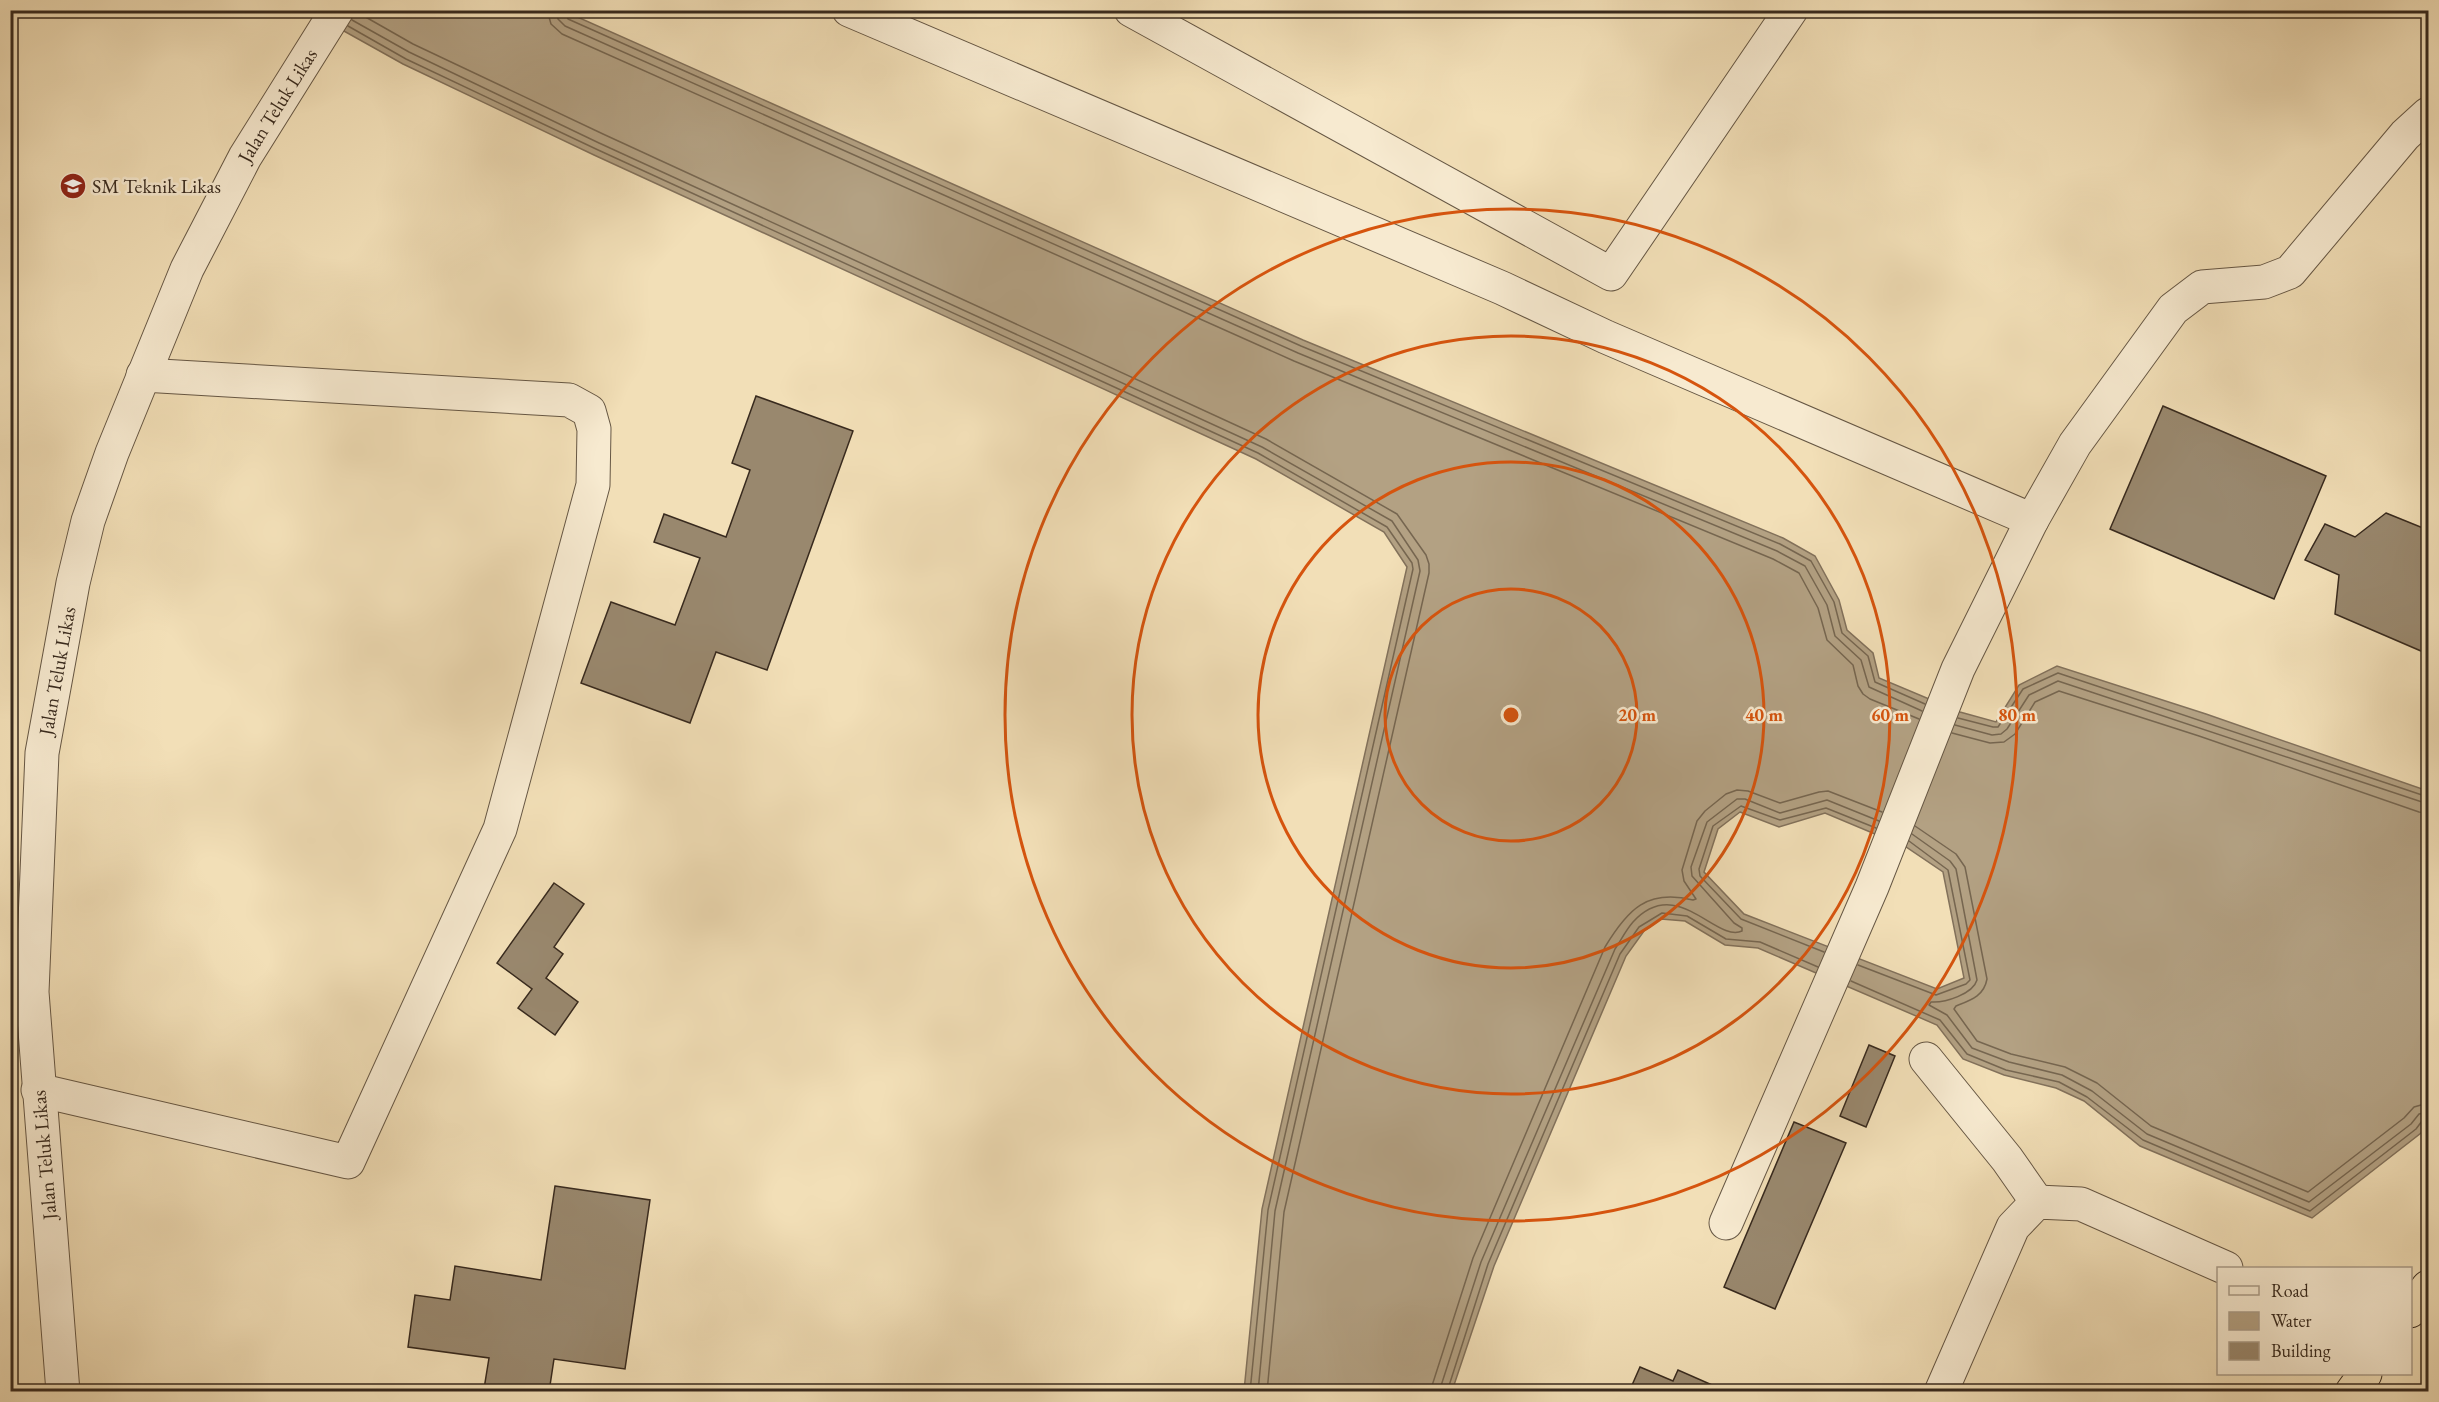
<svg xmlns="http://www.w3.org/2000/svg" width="2439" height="1402" viewBox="0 0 2439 1402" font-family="'EB Garamond',serif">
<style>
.water{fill:#b3a183;stroke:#82715b;stroke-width:1.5;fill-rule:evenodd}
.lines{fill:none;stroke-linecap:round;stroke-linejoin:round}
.shore{stroke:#766650;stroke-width:1.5}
.building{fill:#99886e;stroke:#382a1e;stroke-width:1.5}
.minor-casing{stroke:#665744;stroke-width:35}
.highway-casing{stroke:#382a1e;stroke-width:35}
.minor{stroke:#f7ead0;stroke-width:33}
.highway{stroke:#f2dfb7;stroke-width:33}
.ring{fill:none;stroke:#d6540e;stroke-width:3}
.labels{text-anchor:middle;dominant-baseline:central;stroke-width:5;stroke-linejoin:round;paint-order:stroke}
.street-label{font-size:20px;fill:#382a1e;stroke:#f7ead0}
.poi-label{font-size:20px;fill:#382a1e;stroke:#f7ead0;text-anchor:start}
.centre{fill:#d6540e;stroke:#f7ead0;stroke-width:3}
.ring-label{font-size:18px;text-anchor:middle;font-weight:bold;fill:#d6540e;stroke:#f7ead0;stroke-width:5;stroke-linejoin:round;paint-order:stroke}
</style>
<rect width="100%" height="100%" fill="#f2dfb7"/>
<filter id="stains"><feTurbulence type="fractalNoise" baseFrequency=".00333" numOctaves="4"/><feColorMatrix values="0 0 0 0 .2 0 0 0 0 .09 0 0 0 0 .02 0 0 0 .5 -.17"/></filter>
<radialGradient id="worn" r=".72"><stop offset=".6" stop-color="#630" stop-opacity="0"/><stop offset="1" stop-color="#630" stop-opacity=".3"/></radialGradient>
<path class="water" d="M308,11H564L1303,340L1783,538L1815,556L1839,600L1847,630L1873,653L1879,678L1960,712L1996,722L2019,685L2057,666L2206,714L2428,791V1121L2421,1133L2312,1218L2140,1146L2084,1101L2056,1088L2004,1075L1963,1059L1937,1025L1758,948L1725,945L1685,921L1661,919L1644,931L1626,956L1494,1266L1452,1391H1244L1262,1209L1407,567L1384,532L1256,459L594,155L403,64ZM1740,812L1779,827L1825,813L1906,847L1943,872L1964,978L1937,989L1744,914L1704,872L1718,829Z"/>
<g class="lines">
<g class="shore">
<polyline points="547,10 551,24 562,34 1294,361 1773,559 1799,573 1818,608 1827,640 1853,665 1858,686 1863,694 1870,699 1919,719"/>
<polyline points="556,10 558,19 565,26 1298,353 1777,551 1805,566 1827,605 1835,636 1861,660 1869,687 1922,711"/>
<polyline points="564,10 568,19 1301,346 1780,544 1811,561 1834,602 1842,633 1868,656 1875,682 1925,704"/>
<polyline points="355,11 413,44 603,134 1266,439 1397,514 1426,555 1429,564 1429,573 1284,1212 1267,1392"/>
<polyline points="352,20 409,52 599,143 1262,447 1392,521 1418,560 1420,571 1275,1211 1258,1392"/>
<polyline points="348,26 406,59 596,149 1258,453 1387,527 1412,563 1413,569 1268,1210 1250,1392"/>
<polyline points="1958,718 1993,727 1998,727 2023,689 2058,673 2428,797"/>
<polyline points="1955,725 1992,735 2001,734 2007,729 2029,695 2058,681 2428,804"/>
<polyline points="1952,733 1990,743 2004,742 2015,734 2035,702 2059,691 2199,736 2419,812 2428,813"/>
<path d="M1915,826L1956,854L1965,867L1987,979C1984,996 1971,1000 1956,1006L1954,1009L1977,1041L2011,1054L2065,1067L2097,1083L2151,1126L2308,1192L2404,1118L2414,1107L2428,1103"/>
<path d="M1912,834L1950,861L1956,869L1977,980C1973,994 1945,1003 1931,1002L1929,1005L1947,1015L1972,1048L2009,1062L2062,1075L2092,1091L2147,1134L2309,1202L2411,1124L2419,1114L2428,1112"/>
<polyline points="1824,952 1741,919 1700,876 1699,869 1713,826 1741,806 1780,820 1826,808 1876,828"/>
<polyline points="1858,965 1936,995 1966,984 1970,980 1948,870 1909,841"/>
<polyline points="1851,981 1940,1020 1967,1054 2006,1070 2059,1082 2087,1097 2143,1140 2310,1211 2416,1129 2422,1121 2428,1119"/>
<path d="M1430,1392L1473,1258L1605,947C1628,909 1647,889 1693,900L1696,899L1684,881L1682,870L1697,821L1705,811L1726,794L1737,790L1748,791L1780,803L1819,792L1828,791L1882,812"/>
<path d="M1439,1392L1481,1262L1615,949C1621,940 1626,930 1633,922C1677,874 1716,943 1742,931V928L1734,923L1692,876L1691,867L1707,822L1737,799H1745L1780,813L1827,800L1879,821"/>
<polyline points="1447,1392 1488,1264 1620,954 1639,927 1662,913 1687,916 1726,939 1760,942 1818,967"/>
</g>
</g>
<g class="building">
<polygon points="756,396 853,431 767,670 716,652 690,723 581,683 611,602 675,625 700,558 654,542 664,514 726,537 750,470 732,463"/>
<polygon points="2163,406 2326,476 2274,599 2110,529"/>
<polygon points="2386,513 2428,530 2428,654 2335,614 2339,575 2305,560 2325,524 2355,537"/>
<polygon points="554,883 584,904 554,947 563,954 546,978 578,1002 555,1035 518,1008 532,989 497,963"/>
<polygon points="1869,1045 1895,1056 1866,1127 1840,1116"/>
<polygon points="1794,1122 1846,1143 1775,1309 1724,1287"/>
<polygon points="555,1186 650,1200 625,1369 554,1359 549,1392 499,1392 484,1389 489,1358 408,1347 415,1295 450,1300 455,1266 541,1280"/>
<polygon points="1640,1367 1673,1381 1678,1370 1728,1392 1629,1392"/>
</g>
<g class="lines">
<defs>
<g id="minor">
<polyline points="849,10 1502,288 1606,337 2032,520 2075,444 2173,309 2202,287 2264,282 2290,272 2405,135 2428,114"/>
<polyline points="1131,10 1611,274 1791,10"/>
<polyline points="1926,1059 2007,1159 2037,1202"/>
<polyline points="38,1090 348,1162 500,829 593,485 594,429 589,411 569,400 143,375"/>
<polyline points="1726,1223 1872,887 1958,669 2032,520"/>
<path id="s1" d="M63,1392L32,992L42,753L73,583L88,521L112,453L187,269L245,157L337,10"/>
<polyline points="1941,1392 2013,1227 2037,1202 2081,1204 2226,1268"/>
</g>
<g id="highway">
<polyline points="2410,1311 2428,1287"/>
<polyline points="2352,1392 2365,1374"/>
</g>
</defs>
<use href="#minor" class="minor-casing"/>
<use href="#highway" class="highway-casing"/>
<use href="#minor" class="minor"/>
<use href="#highway" class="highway"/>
</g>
<g class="ring">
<circle cx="1511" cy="715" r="126"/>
<circle cx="1511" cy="715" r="253"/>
<circle cx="1511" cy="715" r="379"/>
<circle cx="1511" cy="715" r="506"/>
</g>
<defs>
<symbol id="school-disc" viewBox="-11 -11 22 22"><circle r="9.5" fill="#8f2418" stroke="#f7ead0"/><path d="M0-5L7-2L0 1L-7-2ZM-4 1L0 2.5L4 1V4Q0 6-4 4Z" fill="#fff"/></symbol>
</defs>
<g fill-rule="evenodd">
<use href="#school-disc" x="58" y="171" width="30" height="30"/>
</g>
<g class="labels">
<g class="street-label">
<text stroke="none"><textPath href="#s1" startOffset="1335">Jalan Teluk Likas</textPath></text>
<text stroke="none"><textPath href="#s1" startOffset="724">Jalan Teluk Likas</textPath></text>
<text transform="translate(44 1155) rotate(-95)">Jalan Teluk Likas</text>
</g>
<g class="poi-label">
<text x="92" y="186">SM Teknik Likas</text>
</g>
</g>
<circle cx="1511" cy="715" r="9" class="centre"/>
<g class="ring-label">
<text x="1637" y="721">20 m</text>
<text x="1764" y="721">40 m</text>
<text x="1890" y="721">60 m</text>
<text x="2017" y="721">80 m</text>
</g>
<rect width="2439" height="1402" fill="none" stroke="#f2dfb7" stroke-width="36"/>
<rect x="12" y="12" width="2415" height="1378" fill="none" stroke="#382a1e" stroke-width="3"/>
<rect x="18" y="18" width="2403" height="1366" fill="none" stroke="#382a1e" stroke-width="1.5"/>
<rect x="2217" y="1267" width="195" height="108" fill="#f7ead0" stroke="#ab9d89" stroke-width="1.5"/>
<rect x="2229" y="1286" width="30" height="9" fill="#f7ead0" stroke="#ab9d89" stroke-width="1.5"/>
<text x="2271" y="1297" font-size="18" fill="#382a1e">Road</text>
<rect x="2229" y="1312" width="30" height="18" fill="#b3a183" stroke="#ab9d89" stroke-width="1.5"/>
<text x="2271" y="1327" font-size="18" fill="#382a1e">Water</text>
<rect x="2229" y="1342" width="30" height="18" fill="#99886e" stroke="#ab9d89" stroke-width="1.5"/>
<text x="2271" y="1357" font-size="18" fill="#382a1e">Building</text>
<rect width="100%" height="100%" filter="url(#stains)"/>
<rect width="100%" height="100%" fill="url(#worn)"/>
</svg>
